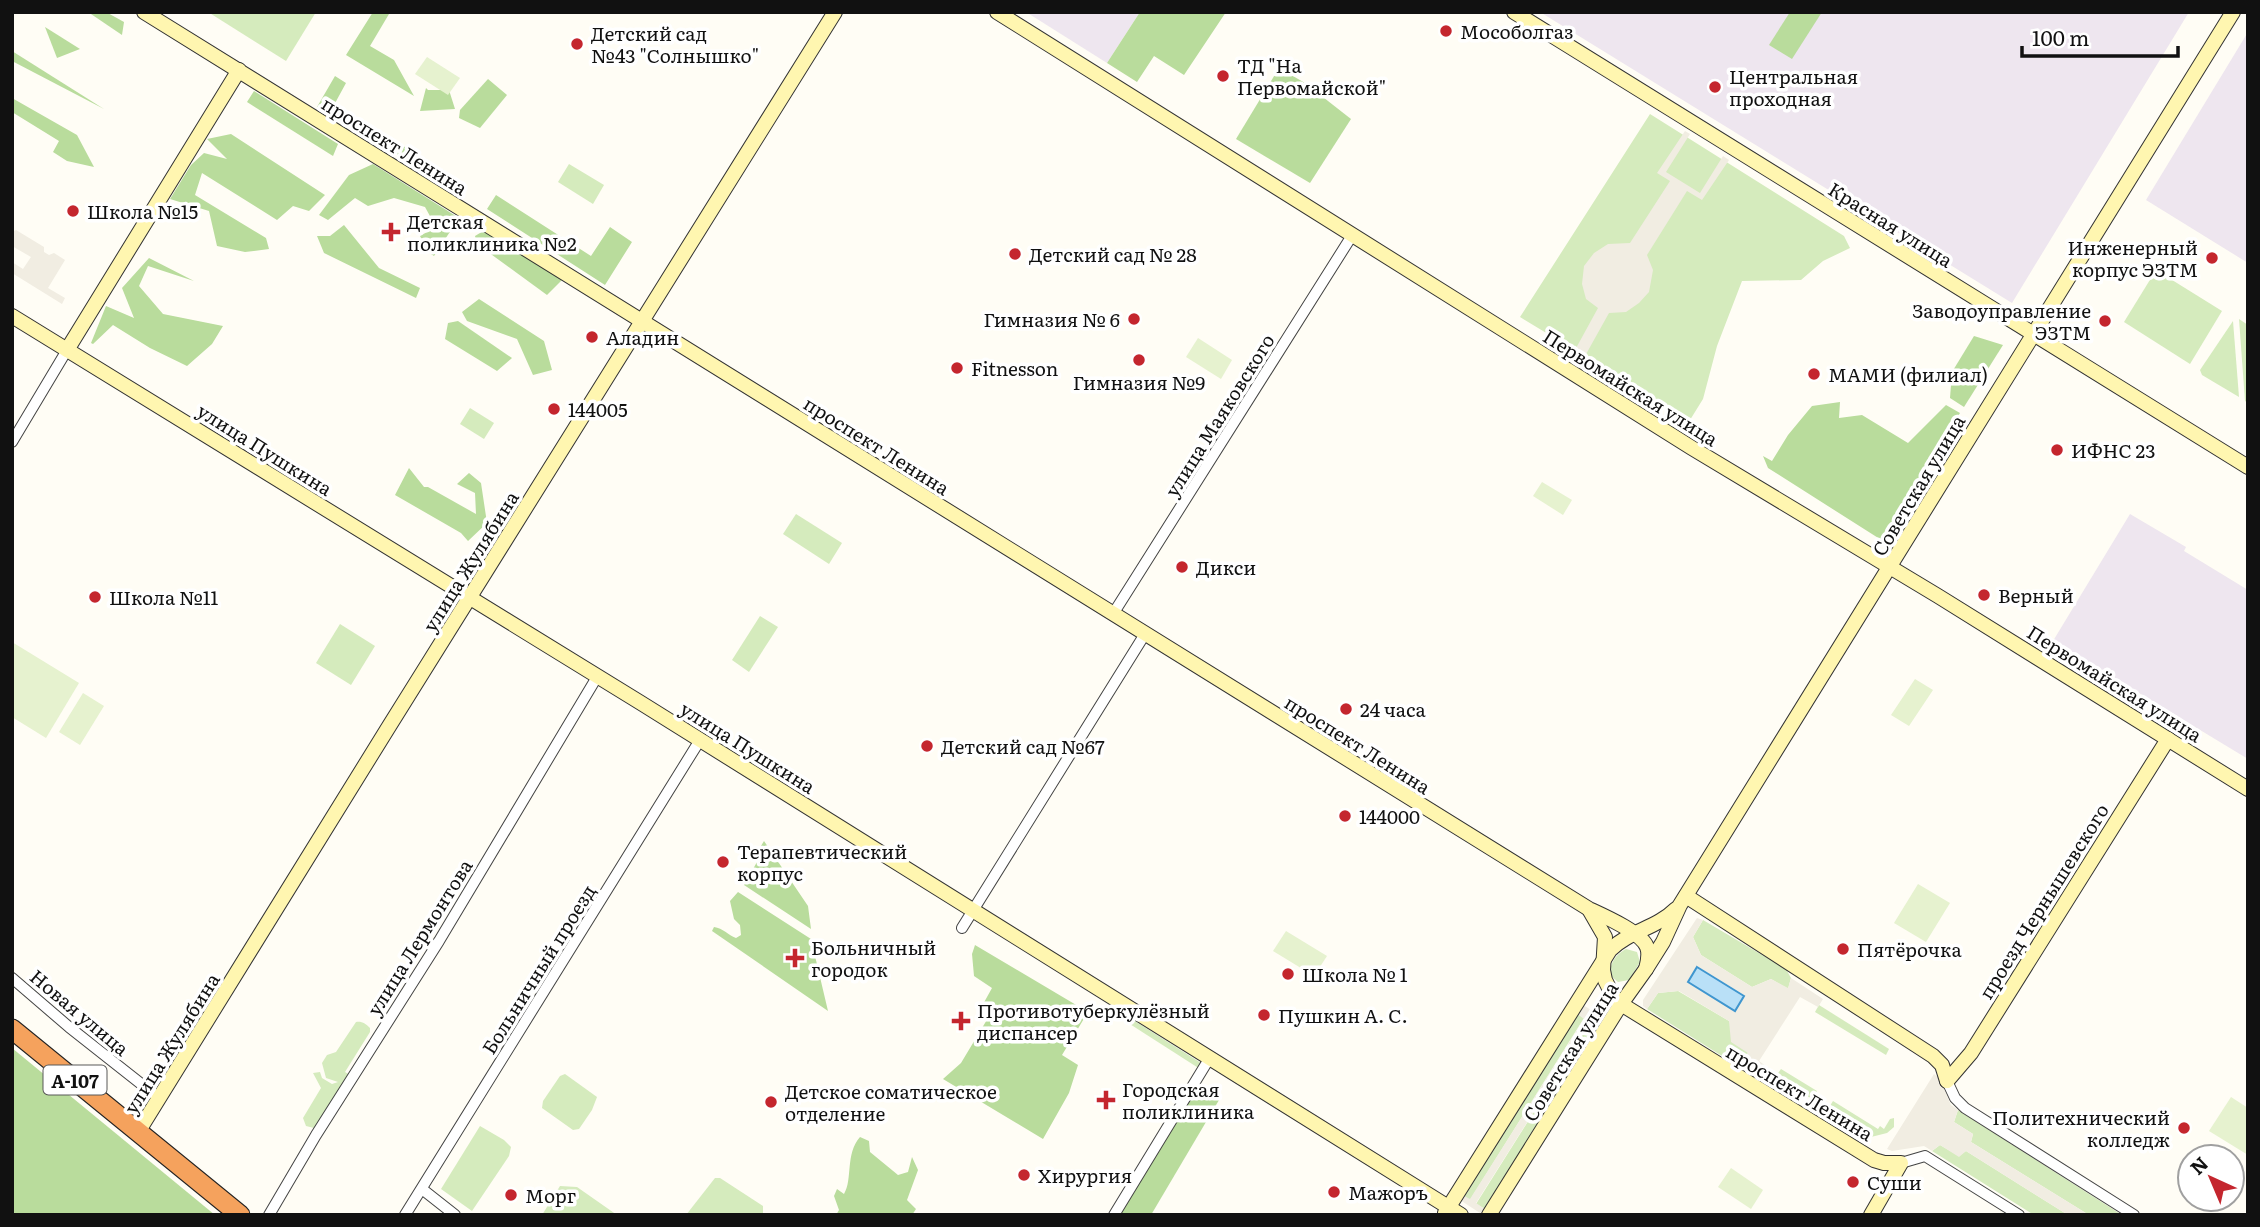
<svg xmlns="http://www.w3.org/2000/svg" width="2260" height="1227" viewBox="0 0 2260 1227" font-family="Literata,serif">
<style>
.industrial{fill:#eee6ef}
.green{fill:#d5ebbd}
.forest{fill:#b9dc9c}
.pitch{fill:#e6f2cf}
.plaza{fill:#f1ede2;fill-rule:evenodd}
.water{fill:#b9e0f7;stroke:#3f96cf;stroke-width:2}
.lines{fill:none;stroke-linecap:round;stroke-linejoin:round}
.street-casing{stroke:#444;stroke-width:12}
.secondary-casing{stroke:#333;stroke-width:16}
.highway-casing{stroke:#222;stroke-width:21}
.street{stroke:#fff;stroke-width:10}
.secondary{stroke:#fff6b0;stroke-width:14}
.highway{stroke:#f5a25d;stroke-width:19}
.poi-dot{fill:#c4262e;stroke:#fff;stroke-width:2.5}
.labels{text-anchor:middle;dominant-baseline:central;stroke-width:7;stroke-linejoin:round;paint-order:stroke}
.shield{fill:#fff;stroke:#585858;stroke-width:2}
.shield-label{font-size:18px;font-weight:bold;fill:#111}
.poi-label{font-size:19px;fill:#111;stroke:#fff;text-anchor:start}
.street-label{font-size:19px;fill:#111;stroke:#fff}
</style>
<rect width="100%" height="100%" fill="#fffdf5"/>
<g class="industrial">
<polygon points="1026,12 1140,12 1107,63"/>
<polygon points="1540,12 2189,12 2012,303"/>
<polygon points="2248,32 2248,263 2146,200"/>
<polygon points="2130,514 2186,547 2184,551 2248,590 2248,759 2053,641"/>
</g>
<g class="green">
<polygon points="208,12 316,12 286,61"/>
<polygon points="1650,114 1844,236 1850,248 1823,261 1801,280 1742,281 1717,346 1703,399 1690,420 1520,317"/>
<polygon points="569,164 604,185 593,204 558,182"/>
<polygon points="2156,270 2222,311 2190,364 2124,322"/>
<polygon points="2239,319 2248,325 2248,403 2245,401"/>
<polygon points="2233,321 2239,397 2202,375 2200,370"/>
<polygon points="470,408 494,423 484,439 460,424"/>
<polygon points="796,514 842,543 829,564 783,534"/>
<polygon points="760,616 778,627 749,672 732,660"/>
<polygon points="340,624 375,646 351,685 316,663"/>
<polygon points="1703,920 1786,969 1791,978 1788,989 1771,979 1752,987 1701,955 1693,937"/>
<path d="M1626,949L1637,952L1640,962L1629,980L1618,982L1611,976C1608,965 1616,954 1626,949Z"/>
<path d="M1678,991L1729,1021L1748,1053C1744,1060 1738,1064 1730,1061L1647,1009L1658,993Z"/>
<polygon points="1819,1005 1889,1049 1886,1055 1815,1012"/>
<polygon points="1576,1013 1584,1018 1470,1200 1462,1195"/>
<polygon points="1127,1016 1201,1063 1200,1069 1122,1019"/>
<path d="M356,1022C362,1021 366,1024 370,1028V1032L345,1072L350,1075L314,1128L306,1126L303,1118L321,1088L313,1073L320,1072L322,1078L332,1084L338,1082L326,1078L322,1063L327,1055L336,1052Z"/>
<polygon points="1590,1023 1599,1028 1485,1209 1476,1204"/>
<polygon points="1781,1069 1817,1091 1815,1095 1824,1101 1821,1105 1776,1076"/>
<polygon points="565,1074 597,1097 592,1110 579,1129 573,1130 542,1108 543,1101 560,1076"/>
<polygon points="1833,1101 1878,1129 1880,1126 1884,1129 1890,1119 1894,1118 1894,1127 1887,1133 1871,1137 1828,1109"/>
<polygon points="1958,1110 2122,1215 2089,1215 1971,1142 1973,1134 1954,1122"/>
<polygon points="480,1126 504,1140 511,1147 509,1156 472,1211 441,1189"/>
<polygon points="1940,1145 1959,1156 1966,1151 2068,1215 2034,1215 1932,1151"/>
<polygon points="715,1178 720,1178 763,1206 763,1215 686,1215"/>
<polygon points="560,1186 577,1187 617,1215 542,1215"/>
</g>
<g class="forest">
<polygon points="88,12 106,12 124,22 122,35"/>
<polygon points="373,12 389,14 370,46 394,60 414,96 346,55"/>
<polygon points="1140,12 1226,12 1184,75 1154,56 1137,82 1107,63"/>
<polygon points="1790,12 1822,12 1792,59 1769,45"/>
<polygon points="45,27 80,49 57,58"/>
<polygon points="12,51 104,109 12,61"/>
<polygon points="1279,68 1305,83 1351,119 1310,183 1236,139"/>
<polygon points="335,76 346,83 334,105 447,172 442,181 317,107"/>
<polygon points="488,79 507,95 480,128 459,118 460,110"/>
<polygon points="426,88 428,90 449,90 455,109 420,111"/>
<polygon points="254,91 338,144 333,156 247,102"/>
<polygon points="12,98 77,135 94,167 67,161 53,152 59,141 12,112"/>
<polygon points="231,134 325,195 309,211 293,206 277,220 202,173 195,195 266,238 269,249 245,252 217,246 209,211 170,199 191,165 204,153 227,159 207,139"/>
<polygon points="373,164 459,218 434,256 428,252 420,236 436,227 425,207 394,198 368,206 355,198 328,220 319,215 349,175"/>
<polygon points="496,195 591,256 610,227 632,242 605,285 487,209"/>
<polygon points="344,225 379,268 420,288 416,298 324,253 317,236 330,236"/>
<polygon points="485,230 562,280 547,295 477,244 475,236"/>
<polygon points="149,258 194,281 148,266 139,286 163,314 223,326 212,344 187,366 150,348 113,325 93,344 91,343 106,306 134,318 122,288"/>
<polygon points="479,299 544,341 552,370 533,375 517,339 467,321 462,312"/>
<polygon points="458,321 512,358 497,371 445,339 448,323"/>
<polygon points="1974,336 2003,345 1964,407 1950,398 1952,372"/>
<polygon points="1840,402 1839,418 1862,415 1908,443 1946,405 1960,413 1883,541 1768,468 1763,456 1772,461 1788,435 1812,406"/>
<polygon points="409,468 424,487 428,487 476,514 475,493 457,484 469,473 481,483 487,523 468,541 461,533 395,495"/>
<polygon points="764,841 808,906 811,929 744,885 757,862 756,854"/>
<path d="M738,892L811,939L828,1011L712,931L714,927C723,928 728,935 736,938L741,935L740,925L734,919L730,901Z"/>
<polygon points="975,945 1088,1012 1062,1055 1078,1065 1069,1093 1043,1139 943,1079 961,1063 991,1013 982,1006 992,988 974,976 972,954"/>
<polygon points="12,1048 215,1215 12,1215"/>
<polygon points="1196,1086 1219,1100 1151,1215 1119,1215"/>
<path d="M860,1137L869,1141L870,1152L898,1175L908,1172L912,1157L918,1170L907,1200L916,1209L912,1215H836L839,1210L834,1196L837,1189L844,1194C853,1179 845,1154 860,1137Z"/>
</g>
<g class="pitch">
<polygon points="427,57 460,78 448,95 415,74"/>
<polygon points="1198,338 1232,360 1221,379 1186,357"/>
<polygon points="1542,482 1572,500 1563,515 1533,496"/>
<polygon points="12,642 79,683 46,738 12,717"/>
<polygon points="1915,679 1933,690 1909,726 1891,715"/>
<polygon points="83,693 104,706 80,745 59,732"/>
<polygon points="1918,884 1950,903 1926,942 1894,923"/>
<polygon points="1286,931 1327,956 1314,976 1273,951"/>
<polygon points="2231,1097 2248,1108 2248,1155 2209,1131"/>
<polygon points="1731,1168 1763,1190 1751,1209 1718,1187"/>
</g>
<g class="plaza">
<polygon points="1685,131 1690,134 1666,172 1700,193 1723,156 1729,160 1702,200 1687,191 1647,255 1653,270 1649,292 1639,303 1626,312 1609,313 1585,356 1575,350 1598,308 1586,299 1582,284 1584,266 1594,253 1608,244 1630,243 1670,181 1657,173"/>
<polygon points="16,230 44,247 44,252 49,255 54,253 65,260 48,288 65,298 62,304 12,273 12,262 23,269 31,257 12,246 12,232"/>
<path d="M1697,918L1703,920L1693,937L1701,955L1752,987L1771,979L1788,988L1791,978L1823,999L1818,1007L1800,997L1759,1061L1777,1074L1773,1081L1741,1060L1748,1053L1731,1042L1729,1021L1679,991L1658,993L1647,1009L1643,1006V1000ZM1697,966L1744,995L1735,1011L1687,982Z"/>
<polygon points="1582,1004 1604,1019 1599,1028 1590,1023 1476,1203 1485,1209 1480,1213 1460,1200 1462,1195 1470,1199 1584,1019 1576,1013"/>
<polygon points="1934,1074 1939,1078 1951,1105 1958,1110 1954,1122 1973,1134 1971,1142 2089,1215 2068,1215 1966,1151 1959,1157 1940,1145 1932,1151 1924,1146 1892,1151 1887,1149"/>
</g>
<polygon class="water" points="1697,967 1744,996 1735,1011 1688,982"/>
<g class="lines">
<defs>
<g id="street">
<polyline points="12,442 67,350"/>
<polyline points="1113,614 1353,234"/>
<polyline points="962,928 1145,634"/>
<polyline points="12,978 69,1027 159,1098"/>
<polyline points="1947,1081 1955,1098 1965,1108 2134,1215"/>
<polyline points="1901,1163 1925,1156 2019,1215"/>
<polyline points="422,1189 455,1215"/>
<polyline points="269,1215 316,1135 439,941 597,677"/>
<polyline points="405,1215 700,740"/>
<polyline points="1114,1215 1209,1059"/>
</g>
<g id="secondary">
<path d="M144,12L1589,909C1604,916 1641,932 1647,947C1650,954 1648,961 1646,969"/>
<polyline points="997,12 1692,448 1938,596 2248,789"/>
<polyline points="1514,12 2248,467"/>
<polyline points="12,316 641,703 1461,1215"/>
<polyline points="67,350 239,70"/>
<polyline points="1686,896 1933,1056 1942,1065 1947,1081"/>
<polyline points="1590,911 1605,937 1603,970 1605,980 1613,996 1621,1004 1874,1160 1884,1163 1901,1163 1871,1215"/>
<polyline points="1947,1081 1971,1053 2168,739"/>
<polyline points="138,1132 388,728 835,12"/>
<path d="M1445,1213L1610,950C1629,931 1657,928 1676,909"/>
<polyline points="1489,1215 1621,1004 1646,969 1663,942 1680,905 2233,12"/>
</g>
<polyline id="highway" points="12,1029 240,1215"/>
</defs>
<use href="#street" class="street-casing"/>
<use href="#secondary" class="secondary-casing"/>
<use href="#highway" class="highway-casing"/>
<use href="#street" class="street"/>
<use href="#secondary" class="secondary"/>
<use href="#highway" class="highway"/>
</g>
<g class="poi-dot">
<circle cx="1446" cy="31" r="7"/>
<circle cx="577" cy="44" r="7"/>
<circle cx="1223" cy="76" r="7"/>
<circle cx="1715" cy="87" r="7"/>
<circle cx="73" cy="211" r="7"/>
<path d="M387.5 221.5h7v7h7v7h-7v7h-7v-7h-7v-7h7z"/>
<circle cx="1015" cy="254" r="7"/>
<circle cx="2212" cy="258" r="7"/>
<circle cx="1134" cy="319" r="7"/>
<circle cx="2105" cy="321" r="7"/>
<circle cx="592" cy="337" r="7"/>
<circle cx="1139" cy="360" r="7"/>
<circle cx="957" cy="368" r="7"/>
<circle cx="1814" cy="374" r="7"/>
<circle cx="554" cy="409" r="7"/>
<circle cx="2057" cy="450" r="7"/>
<circle cx="1182" cy="567" r="7"/>
<circle cx="1984" cy="595" r="7"/>
<circle cx="95" cy="597" r="7"/>
<circle cx="1346" cy="709" r="7"/>
<circle cx="927" cy="746" r="7"/>
<circle cx="1345" cy="816" r="7"/>
<circle cx="723" cy="862" r="7"/>
<circle cx="1843" cy="949" r="7"/>
<path d="M791.5 947.5h7v7h7v7h-7v7h-7v-7h-7v-7h7z"/>
<circle cx="1288" cy="974" r="7"/>
<circle cx="1264" cy="1015" r="7"/>
<path d="M957.5 1010.5h7v7h7v7h-7v7h-7v-7h-7v-7h7z"/>
<path d="M1102.5 1089.5h7v7h7v7h-7v7h-7v-7h-7v-7h7z"/>
<circle cx="771" cy="1102" r="7"/>
<circle cx="2184" cy="1128" r="7"/>
<circle cx="1024" cy="1175" r="7"/>
<circle cx="1853" cy="1182" r="7"/>
<circle cx="1334" cy="1192" r="7"/>
<circle cx="511" cy="1195" r="7"/>
</g>
<g class="labels">
<rect class="shield" x="43.5" y="1065.5" width="63" height="29" rx="5"/>
<g class="shield-label">
<text x="75" y="1080">А-107</text>
</g>
<g class="poi-label">
<text x="1460" y="31">Мособолгаз</text>
<text x="591" y="33">Детский сад<tspan x="591" dy="22">№43 "Солнышко"</tspan></text>
<text x="1237" y="65">ТД "На<tspan x="1237" dy="22">Первомайской"</tspan></text>
<text x="1729" y="76">Центральная<tspan x="1729" dy="22">проходная</tspan></text>
<text x="87" y="211">Школа №15</text>
<text x="407" y="221">Детская<tspan x="407" dy="22">поликлиника №2</tspan></text>
<text x="2198" y="247" text-anchor="end">Инженерный<tspan x="2198" dy="22">корпус ЭЗТМ</tspan></text>
<text x="1029" y="254">Детский сад № 28</text>
<text x="2091" y="310" text-anchor="end">Заводоуправление<tspan x="2091" dy="22">ЭЗТМ</tspan></text>
<text x="1120" y="319" text-anchor="end">Гимназия № 6</text>
<text x="606" y="337">Аладин</text>
<text x="971" y="368">Fitnesson</text>
<text x="1828" y="374">МАМИ (филиал)</text>
<text x="1139" y="382" text-anchor="middle">Гимназия №9</text>
<text x="568" y="409">144005</text>
<text x="2071" y="450">ИФНС 23</text>
<text x="1196" y="567">Дикси</text>
<text x="1998" y="595">Верный</text>
<text x="109" y="597">Школа №11</text>
<text x="1360" y="709">24 часа</text>
<text x="941" y="746">Детский сад №67</text>
<text x="1359" y="816">144000</text>
<text x="737" y="851">Терапевтический<tspan x="737" dy="22">корпус</tspan></text>
<text x="811" y="947">Больничный<tspan x="811" dy="22">городок</tspan></text>
<text x="1857" y="949">Пятёрочка</text>
<text x="1302" y="974">Школа № 1</text>
<text x="977" y="1010">Противотуберкулёзный<tspan x="977" dy="22">диспансер</tspan></text>
<text x="1278" y="1015">Пушкин А. С.</text>
<text x="1122" y="1089">Городская<tspan x="1122" dy="22">поликлиника</tspan></text>
<text x="785" y="1091">Детское соматическое<tspan x="785" dy="22">отделение</tspan></text>
<text x="2170" y="1117" text-anchor="end">Политехнический<tspan x="2170" dy="22">колледж</tspan></text>
<text x="1038" y="1175">Хирургия</text>
<text x="1867" y="1182">Суши</text>
<text x="1348" y="1192">Мажоръ</text>
<text x="525" y="1195">Морг</text>
</g>
<g class="street-label">
<text transform="translate(395 145) rotate(32)">проспект Ленина</text>
<text transform="translate(1891 224) rotate(32)">Красная улица</text>
<text transform="translate(1631 387) rotate(32)">Первомайская улица</text>
<text transform="translate(1219 415) rotate(-58)">улица Маяковского</text>
<text transform="translate(877 445) rotate(32)">проспект Ленина</text>
<text transform="translate(265 449) rotate(32)">улица Пушкина</text>
<text transform="translate(1918 485) rotate(-59)">Советская улица</text>
<text transform="translate(470 561) rotate(-58)">улица Жулябина</text>
<text transform="translate(2115 683) rotate(32)">Первомайская улица</text>
<text transform="translate(1358 744) rotate(32)">проспект Ленина</text>
<text transform="translate(748 747) rotate(32)">улица Пушкина</text>
<text transform="translate(2043 901) rotate(-58)">проезд Чернышевского</text>
<text transform="translate(419 937) rotate(-58)">улица Лермонтова</text>
<text transform="translate(538 969) rotate(-58)">Больничный проезд</text>
<text transform="translate(80 1012) rotate(40)">Новая улица</text>
<text transform="translate(171 1043) rotate(-58)">улица Жулябина</text>
<text transform="translate(1570 1051) rotate(-58)">Советская улица</text>
<text transform="translate(1800 1092) rotate(31)">проспект Ленина</text>
</g>
</g>
<rect width="2260" height="1227" fill="none" stroke="#111111" stroke-width="28"/>
<g transform="translate(2211 1178) rotate(316)"><circle r="33" fill="#ffffff" stroke="#a0a0a0" stroke-width="2"/>
<path d="M0-5L12 26L0 18L-12 26Z" fill="#c4262e"/>
<text y="-10" font-size="19" font-weight="bold" text-anchor="middle" fill="#111111">N</text>
</g>
<path d="M2022 46v10h156v-10" fill="none" stroke="#111111" stroke-width="3.5"/>
<text x="2032" y="46" font-size="21" fill="#111111" stroke="#ffffff" stroke-width="5" paint-order="stroke">100 m</text>
</svg>
